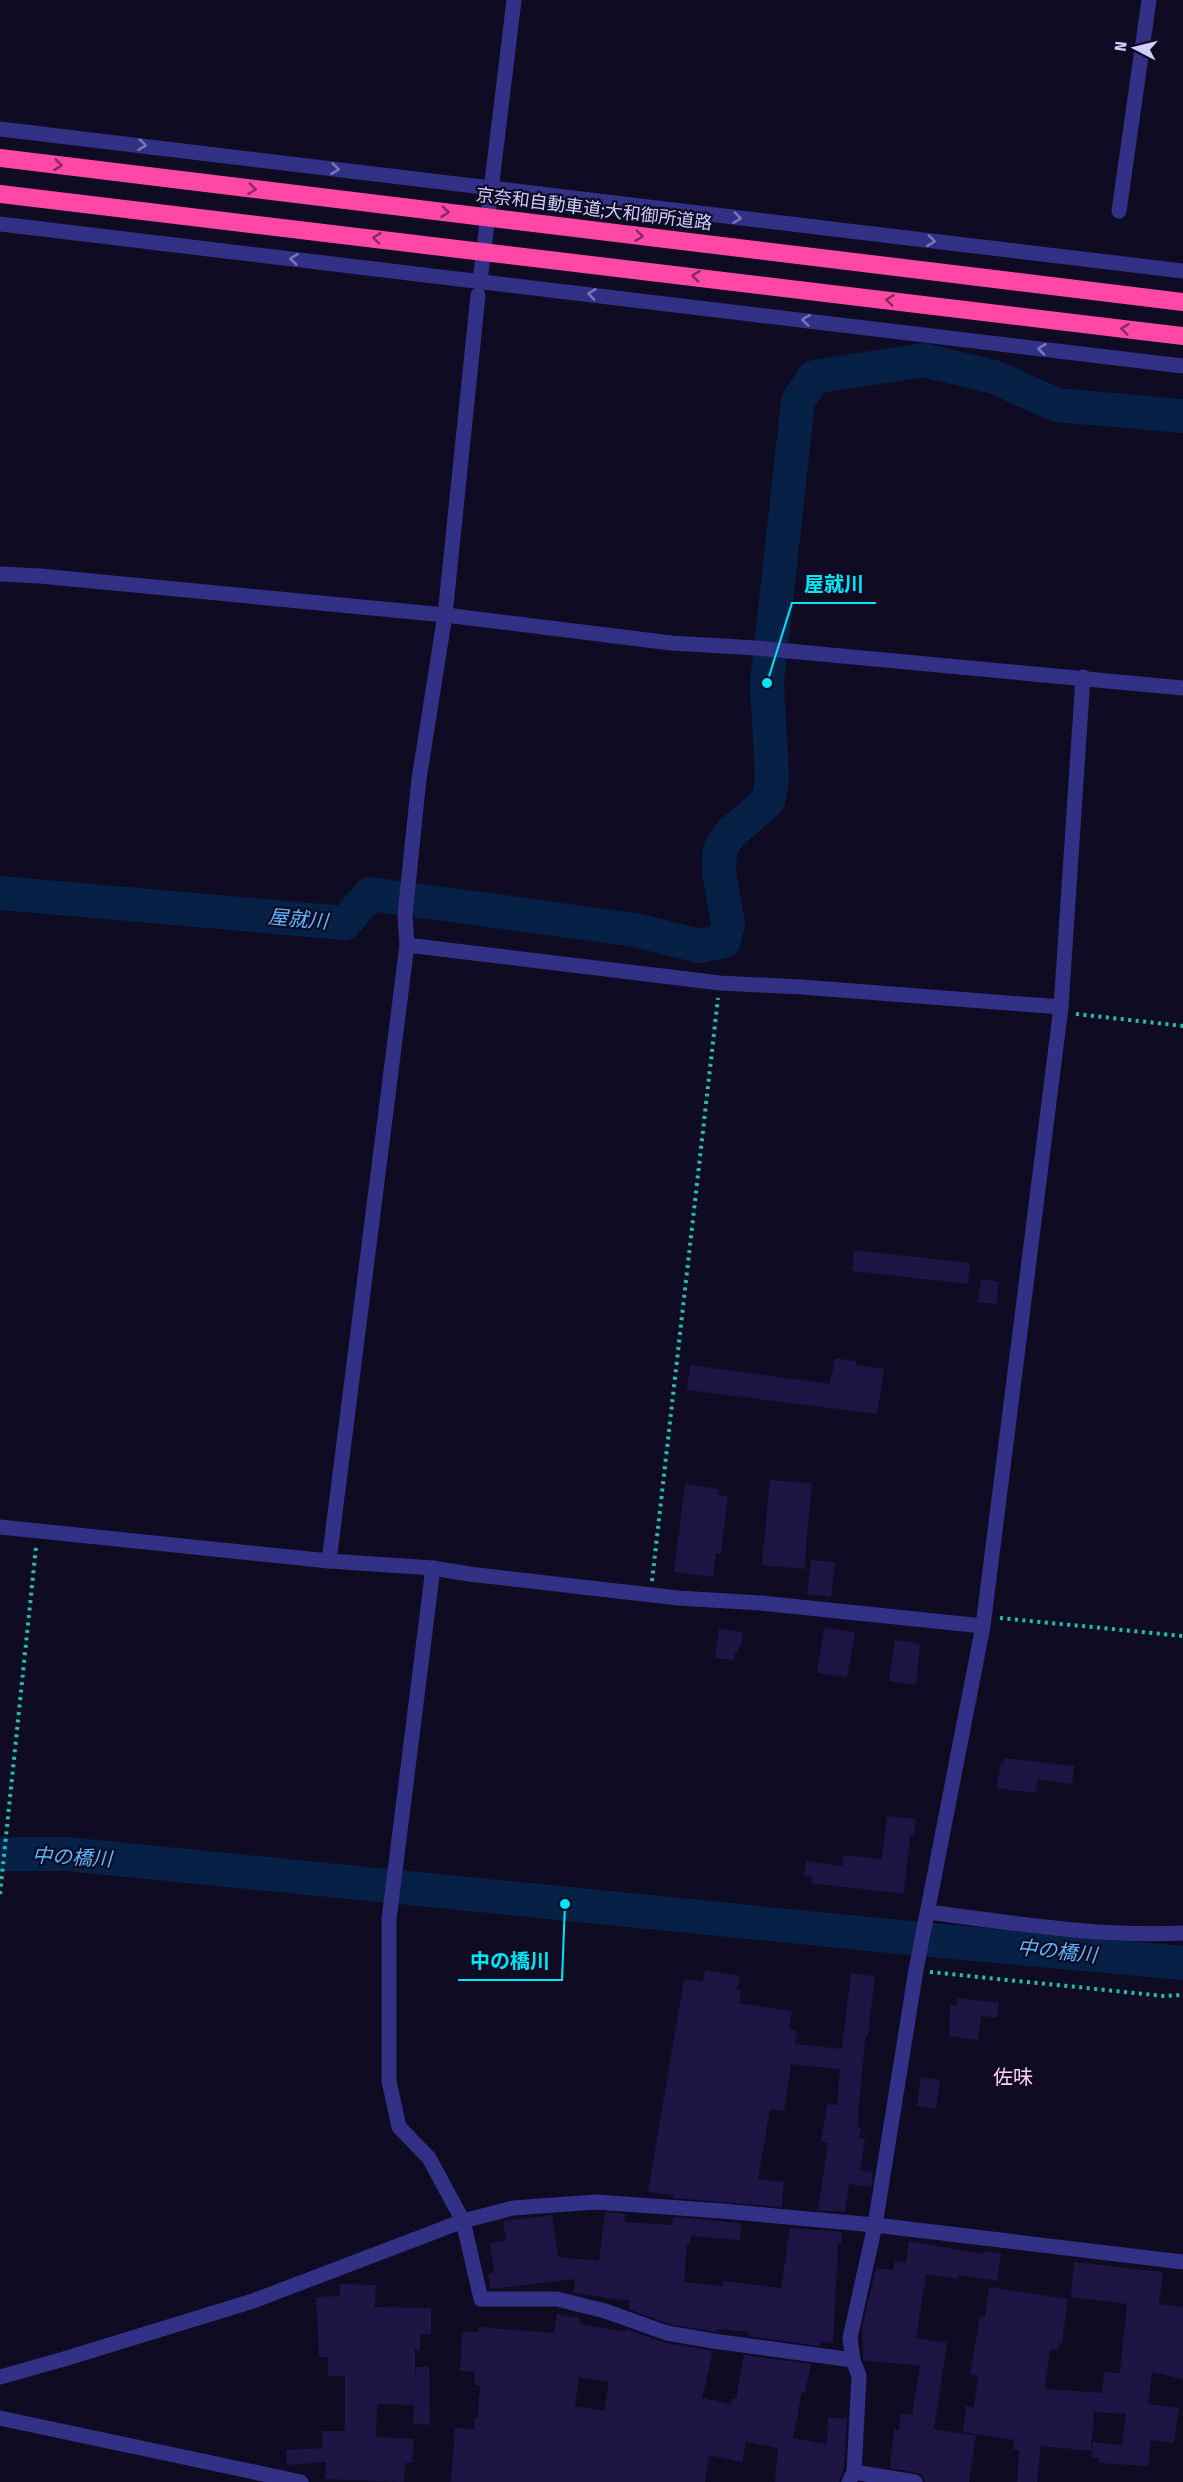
<svg xmlns="http://www.w3.org/2000/svg" width="1183" height="2482" viewBox="0 0 1183 2482" font-family="'Fira Sans Condensed','Noto Sans JP',sans-serif">
<style>
.lines{fill:none;stroke-linecap:round;stroke-linejoin:round}
.river{stroke:#062046;stroke-width:34}
.building{fill:#1e1545;fill-rule:evenodd}
.path{stroke:#22beb0;stroke-width:4;stroke-dasharray:3 4.5;stroke-linecap:butt}
.minor{stroke:#323186;stroke-width:15}
.motorway-bridge{stroke:#ff48a5;stroke-width:18}
.oneway{stroke:#7a77bc}
.oneway2{stroke:#862a64}
.labels{text-anchor:middle;dominant-baseline:central;stroke-width:4.5;stroke-linejoin:round;paint-order:stroke}
.street-label{font-size:18px;fill:#d1cdff;stroke:#0e0b23}
.water-label{font-size:20px;font-style:italic;fill:#5bb8ff;stroke:#0e0b23}
.neighbourhood-label{font-size:20px;fill:#ffcfef;stroke:#0e0b23}
.leader{fill:none;stroke:#00e7f8;stroke-width:2}
.callout-dot{fill:#00e7f8;stroke:#0e0b23;stroke-width:2}
.callout-label{font-size:20px;text-anchor:middle;font-weight:bold;fill:#00e7f8;stroke:#0e0b23;stroke-width:4.5;stroke-linejoin:round;paint-order:stroke}
</style>
<rect width="100%" height="100%" fill="#0e0b23"/>
<g class="lines">
<g class="river">
<polyline points="0,893 345,923 370,894 635,930 699,946 724,941 728,924 719,872 720,849 729,835 768,801 772,780 767,683 798,401 814,377 924,360 994,377 1057,405 1183,416"/>
<polyline points="0,1854 67,1854 930,1940 1183,1963"/>
</g>
</g>
<g class="building">
<polygon points="854,1250 970,1263 968,1284 852,1271"/>
<polygon points="981,1279 999,1282 996,1304 978,1302"/>
<polygon points="835,1358 856,1361 856,1365 884,1369 877,1414 687,1390 690,1365 830,1384"/>
<polygon points="770,1480 812,1483 804,1569 762,1565"/>
<polygon points="685,1484 719,1489 719,1495 728,1496 721,1553 716,1553 713,1577 674,1572"/>
<polygon points="811,1560 835,1562 831,1597 807,1594"/>
<polygon points="824,1628 855,1632 847,1677 817,1673"/>
<polygon points="719,1629 743,1632 741,1647 739,1647 738,1653 735,1652 734,1660 715,1658"/>
<polygon points="895,1640 920,1644 916,1685 889,1681"/>
<polygon points="1004,1758 1074,1766 1072,1784 1037,1779 1036,1793 997,1788 1000,1764 1003,1764"/>
<polygon points="887,1816 916,1819 914,1836 910,1836 904,1894 811,1883 812,1877 804,1876 806,1861 842,1866 844,1855 882,1859"/>
<polygon points="705,1970 740,1976 737,1990 741,1990 739,2003 792,2011 789,2030 797,2031 795,2044 842,2049 851,1973 875,1976 868,2034 865,2039 857,2127 861,2128 859,2138 865,2139 860,2170 873,2172 871,2187 849,2184 845,2212 818,2210 828,2143 821,2142 827,2104 837,2105 840,2069 791,2064 784,2111 770,2109 758,2179 784,2182 782,2207 674,2198 674,2195 648,2192 684,1979 703,1982"/>
<polygon points="958,1998 999,2003 997,2018 981,2016 978,2040 949,2036 950,2005 957,2006"/>
<polygon points="921,2077 940,2080 936,2109 917,2106"/>
<polygon points="605,2212 625,2214 625,2222 672,2225 673,2217 741,2223 740,2240 691,2236 690,2244 687,2244 684,2282 723,2286 723,2281 781,2288 790,2228 842,2232 841,2244 838,2244 833,2343 821,2341 820,2346 748,2336 749,2332 717,2329 717,2332 669,2324 629,2309 630,2301 574,2293 575,2279 490,2289 488,2274 494,2272 490,2243 506,2241 503,2221 552,2215 558,2257 599,2261"/>
<polygon points="909,2241 983,2254 984,2251 1001,2254 997,2281 959,2275 958,2279 926,2274 916,2338 947,2343 934,2429 976,2436 969,2482 925,2482 922,2475 917,2473 890,2468 894,2429 899,2430 901,2414 912,2415 920,2366 863,2360 863,2358 862,2327 876,2268 893,2270 895,2261 906,2263"/>
<polygon points="1074,2262 1163,2272 1159,2304 1183,2307 1183,2379 1152,2372 1148,2404 1179,2408 1174,2443 1151,2440 1148,2466 1099,2463 1099,2458 1091,2457 1093,2442 1122,2445 1126,2414 1094,2412 1091,2451 1041,2446 1037,2482 1017,2482 1019,2450 1013,2449 1014,2440 963,2432 966,2406 974,2407 978,2376 970,2374 980,2316 985,2317 989,2287 1068,2299 1062,2343 1059,2342 1058,2350 1050,2349 1045,2389 1102,2393 1104,2372 1120,2373 1127,2304 1071,2297"/>
<polygon points="340,2284 376,2285 375,2307 431,2308 431,2334 420,2334 420,2350 415,2349 415,2379 416,2367 429,2367 430,2425 413,2424 414,2405 377,2404 376,2437 414,2439 412,2463 405,2463 404,2482 325,2479 326,2462 287,2465 286,2450 322,2448 322,2431 345,2431 345,2376 328,2376 328,2357 319,2357 316,2297 340,2296"/>
<path d="M557,2314L580,2318L579,2324L626,2332V2329L665,2343L713,2351L702,2398L731,2404L732,2399H736L744,2355L811,2364L805,2393L802,2392L793,2438L827,2444L828,2418H847L844,2469L839,2482H775L778,2448L746,2442L742,2462L709,2455L705,2482H451L455,2428L475,2429V2418H478L480,2386L474,2384L475,2372L460,2371L462,2332H479V2327L554,2333ZM579,2377L609,2382L604,2411L575,2406Z"/>
</g>
<g class="lines">
<g class="path">
<polyline points="1076,1014 1183,1026"/>
<polyline points="652,1581 718,998"/>
<polyline points="1000,1618 1183,1636"/>
<polyline points="0,1894 36,1547"/>
<polyline points="930,1972 1164,1996 1183,1995"/>
</g>
<g class="minor">
<polyline points="0,129 1183,271"/>
<polyline points="1119,211 1149,0"/>
<polyline points="0,224 1183,366"/>
<polyline points="480,281 514,0"/>
<polyline points="0,574 40,576 445,615 671,643 756,648 1183,688"/>
<polyline points="407,945 720,983 802,987 1061,1007"/>
<polyline points="0,1527 329,1561 433,1568 469,1574 678,1598 761,1603 983,1626"/>
<polyline points="329,1561 407,945 405,915 419,779 445,615 478,295"/>
<polyline points="433,1568 389,1919 389,2081 399,2127 429,2158 463,2221 481,2299 557,2299 605,2311 667,2333 713,2341 853,2360"/>
<path d="M928,1912C1013,1923 1097,1937 1183,1933"/>
<polyline points="0,2377 64,2359 253,2301 463,2221 513,2208 596,2202 722,2211 875,2225 1183,2262"/>
<polyline points="0,2418 301,2482"/>
<polyline points="854,2472 915,2482"/>
<polyline points="849,2482 854,2472 859,2376 853,2360 850,2338 875,2225 916,1970 983,1626 1061,1007 1083,677"/>
</g>
<g class="motorway-bridge">
<polyline points="0,158 1183,302"/>
<polyline points="0,194 1183,336"/>
</g>
</g>
<defs><path id="oneway-chevron" d="M-2-3.5L2.5 0L-2 3.5" fill="none" stroke-width="1.6" stroke-linecap="round" stroke-linejoin="round" transform="scale(1.5)"/></defs>
<g class="oneway">
<use href="#oneway-chevron" transform="translate(142 145) rotate(7)"/>
<use href="#oneway-chevron" transform="translate(335 169) rotate(7)"/>
<use href="#oneway-chevron" transform="translate(737 218) rotate(7)"/>
<use href="#oneway-chevron" transform="translate(931 241) rotate(7)"/>
<use href="#oneway-chevron" transform="translate(294 259) rotate(-173)"/>
<use href="#oneway-chevron" transform="translate(592 294) rotate(-173)"/>
<use href="#oneway-chevron" transform="translate(806 320) rotate(-173)"/>
<use href="#oneway-chevron" transform="translate(1042 349) rotate(-173)"/>
</g>
<g class="oneway2">
<use href="#oneway-chevron" transform="translate(58 165) rotate(7)"/>
<use href="#oneway-chevron" transform="translate(252 189) rotate(7)"/>
<use href="#oneway-chevron" transform="translate(445 212) rotate(7)"/>
<use href="#oneway-chevron" transform="translate(639 236) rotate(7)"/>
<use href="#oneway-chevron" transform="translate(377 238) rotate(-173)"/>
<use href="#oneway-chevron" transform="translate(696 276) rotate(-173)"/>
<use href="#oneway-chevron" transform="translate(890 300) rotate(-173)"/>
<use href="#oneway-chevron" transform="translate(1125 329) rotate(-173)"/>
</g>
<g class="labels">
<g class="street-label">
<text transform="translate(594 209) rotate(7)">京奈和自動車道;大和御所道路</text>
</g>
<g class="water-label">
<text transform="translate(298 919) rotate(5)">屋就川</text>
<text transform="translate(72 1857) rotate(3)">中の橋川</text>
<text transform="translate(1057 1951) rotate(6)">中の橋川</text>
</g>
<g class="neighbourhood-label">
<text x="1013" y="2077">佐味</text>
</g>
</g>
<path class="leader" d="M767 683L792 603H876M565 1904L562 1980H458"/>
<g class="callout-dot">
<circle cx="767" cy="683" r="6"/>
<circle cx="565" cy="1904" r="6"/>
</g>
<g class="callout-label">
<text x="834" y="591">屋就川</text>
<text x="510" y="1968">中の橋川</text>
</g>
<g transform="translate(1135 48) rotate(277)" stroke="#0e0b23" stroke-width="4.5" paint-order="stroke">
<path d="M0-4.5L10 22L0 15L-10 22Z" fill="#d1cdff"/>
<text y="-9" font-size="16" font-weight="bold" text-anchor="middle" fill="#d1cdff">N</text>
</g>
</svg>
